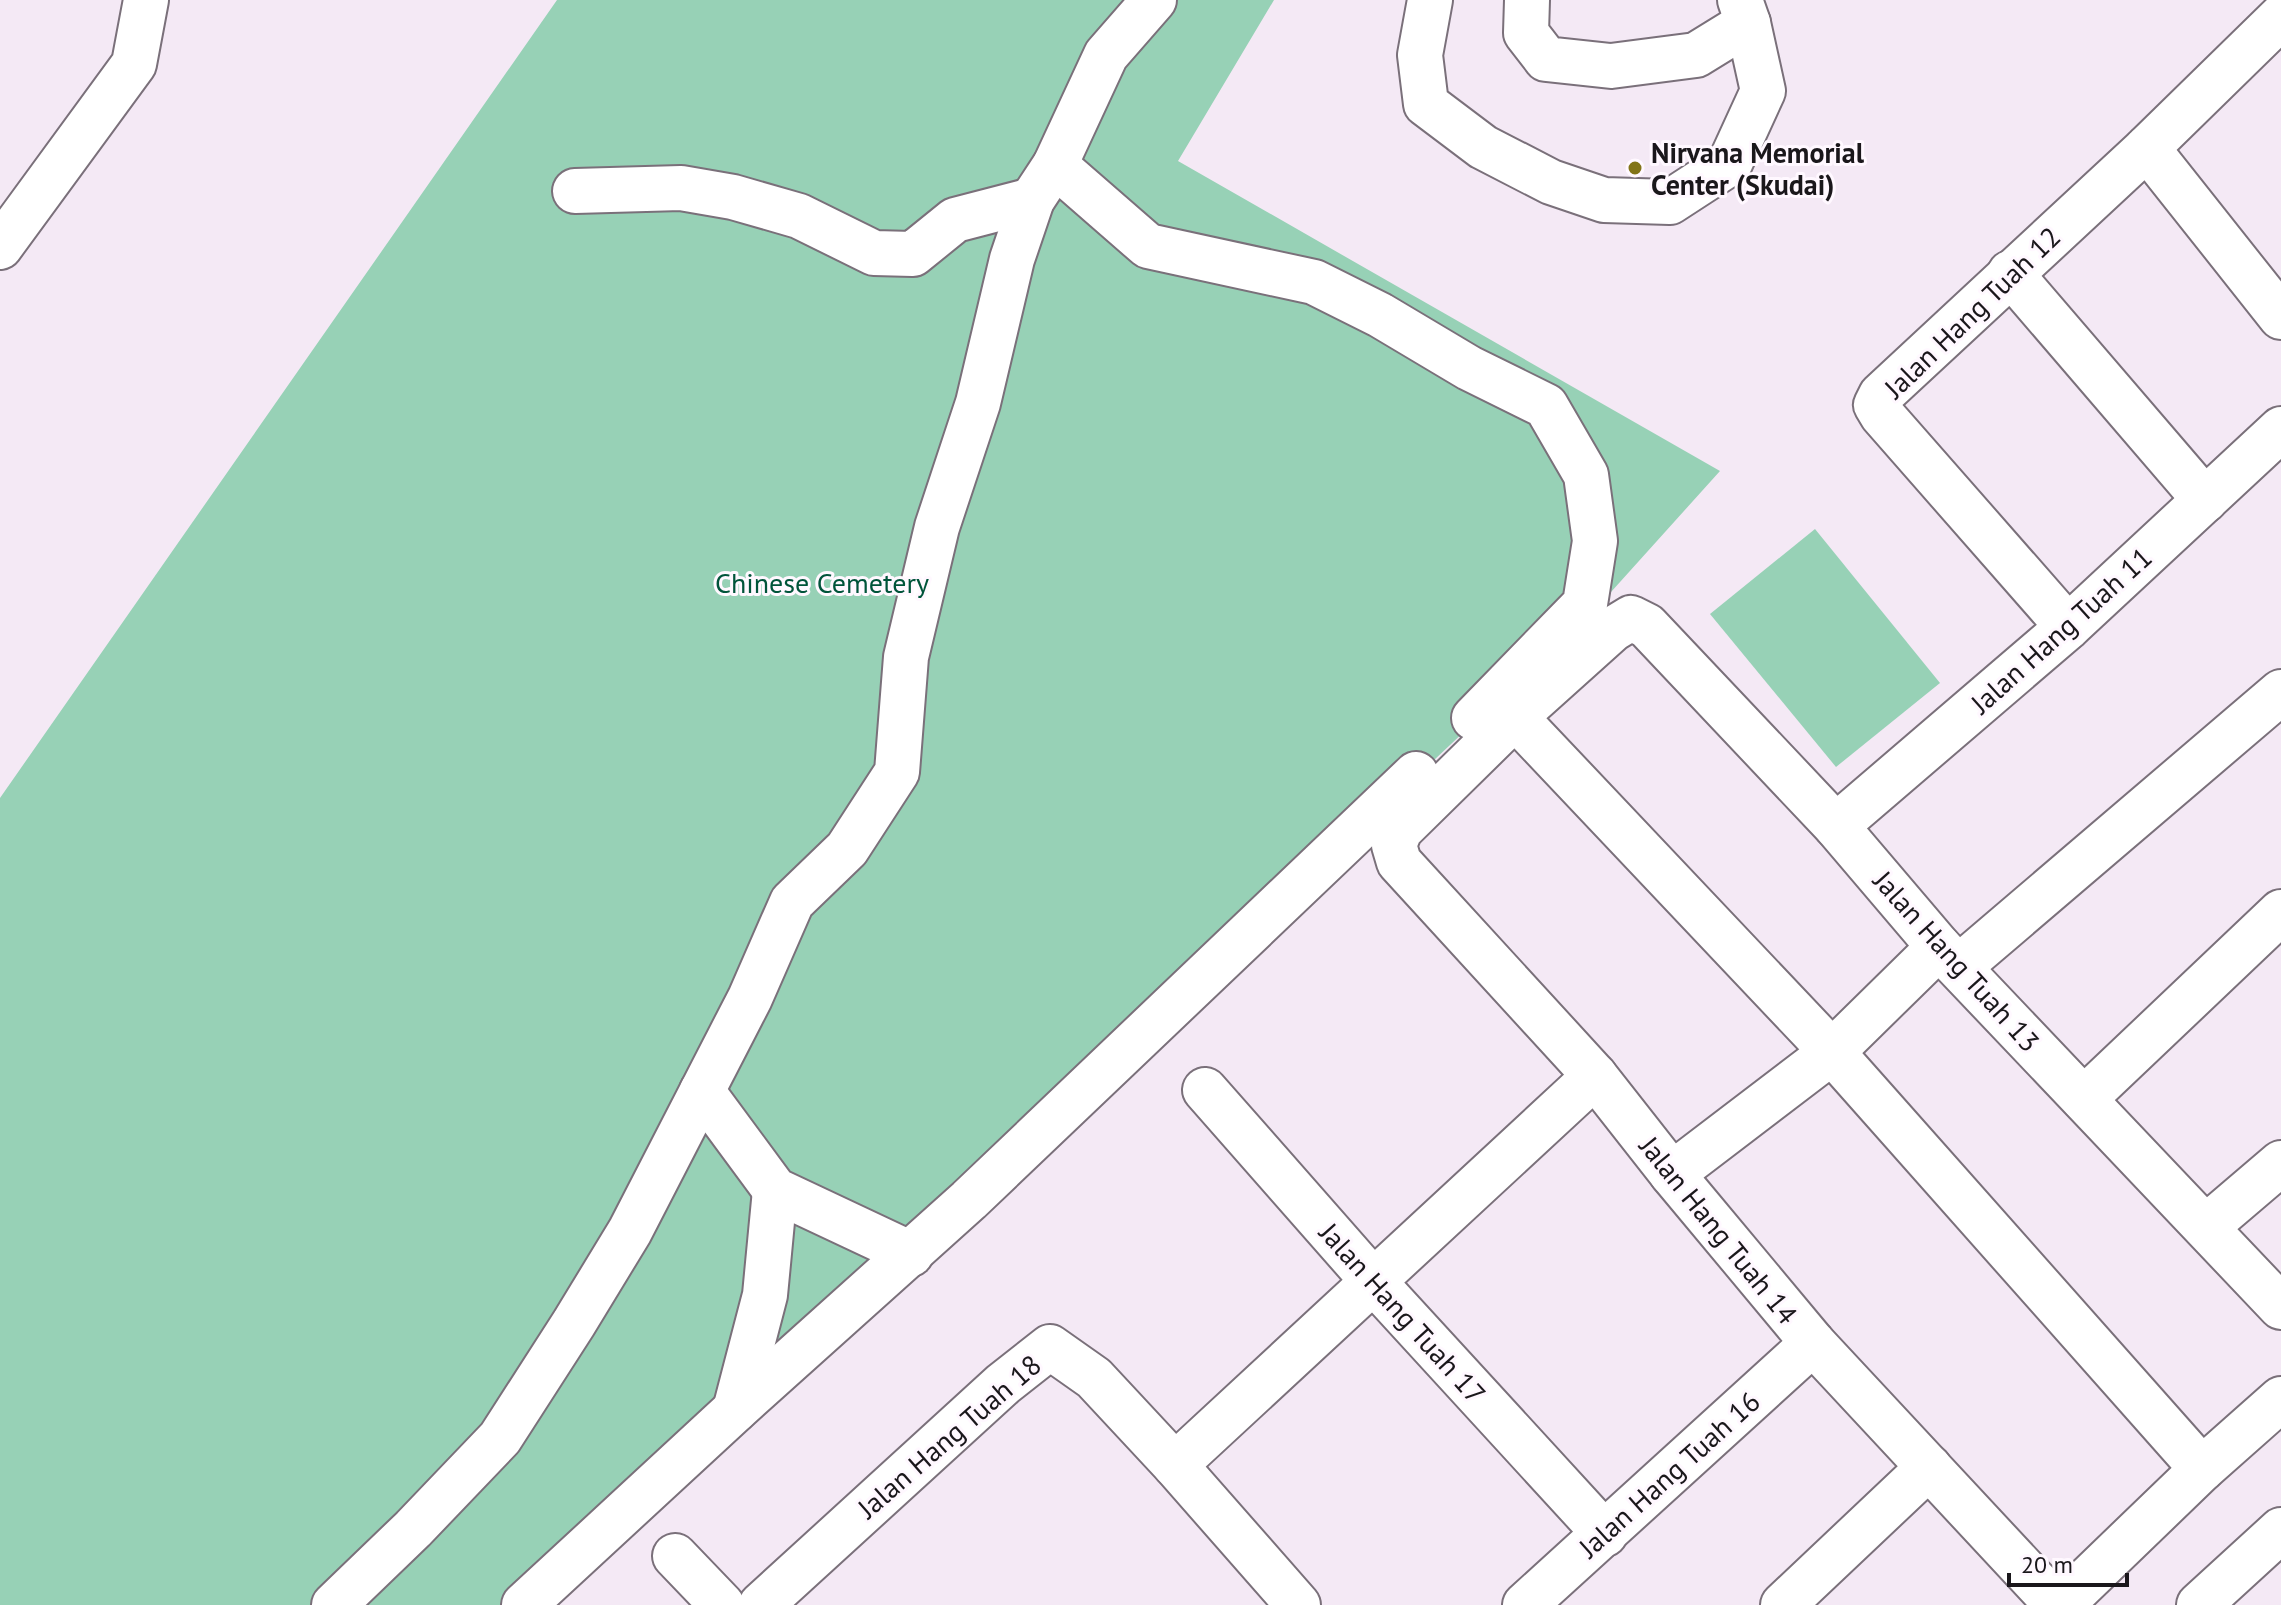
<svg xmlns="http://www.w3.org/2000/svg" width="2281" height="1605" viewBox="0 0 2281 1605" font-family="'PT Sans',sans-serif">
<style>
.green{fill:#97d1b6}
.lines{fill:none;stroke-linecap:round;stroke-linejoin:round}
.minor-casing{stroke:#7a707a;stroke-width:48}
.minor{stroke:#fff;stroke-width:44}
.poi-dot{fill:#827417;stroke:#fff8ff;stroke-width:3}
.labels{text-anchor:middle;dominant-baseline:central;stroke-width:6;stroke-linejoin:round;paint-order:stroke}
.poi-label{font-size:28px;font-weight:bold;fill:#1a171b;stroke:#fff8ff;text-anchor:start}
.street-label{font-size:28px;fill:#1a171b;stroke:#fff8ff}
.park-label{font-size:28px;fill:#00543a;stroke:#fff8ff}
</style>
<rect width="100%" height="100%" fill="#f4e9f5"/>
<g class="green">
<polygon points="557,0 1274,0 1178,161 1720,471 1602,602 536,1605 0,1605 0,798"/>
<polygon points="1815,529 1940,683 1836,767 1710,614"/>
</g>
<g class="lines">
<defs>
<g id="minor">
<polyline points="1430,0 1420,55 1426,104 1483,147 1551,182 1604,200 1670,202 1730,163 1763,91 1748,23 1740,0"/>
<polyline points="1527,0 1526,33 1546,59 1611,66 1696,55 1748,23"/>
<polyline points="2147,148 2281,317"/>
<polyline points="1055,165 1148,246 1314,282 1380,315 1469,368 1546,406 1586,475 1595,541 1585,604 1474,718"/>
<polyline points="575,191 681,188 733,197 799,216 874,253 913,254 955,220 1032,200"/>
<polyline points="0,247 134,64 146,0"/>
<polyline points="2010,273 2205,500"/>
<polyline points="2068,627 1882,415 1876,405 1881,395 2147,148 2281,17"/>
<polyline points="1515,717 1832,1052 2202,1469"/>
<polyline points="1836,826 2068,627 2281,429"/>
<polyline points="1959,967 2281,692"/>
<polyline points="1205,1090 1373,1281 1605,1534"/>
<polyline points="702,1091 775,1190 911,1254"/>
<polyline points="2084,1099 2281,912"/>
<polyline points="1672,1174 1832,1052 1939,947"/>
<polyline points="2206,1227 2281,1163"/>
<polyline points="735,1410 765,1295 775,1190"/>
<polyline points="1175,1465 1595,1076"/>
<polyline points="675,1556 722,1605"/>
<polyline points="334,1605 413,1529 500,1438 574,1323 630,1231 750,998 792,902 847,849 897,772 906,657 937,527 978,403 1012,259 1032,200 1055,165 1106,55 1154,0"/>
<polyline points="524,1605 735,1410 969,1200 1416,774"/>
<polyline points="761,1605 1003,1384 1050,1347 1094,1378 1175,1465 1298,1605"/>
<polyline points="1525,1605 1813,1343"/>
<polyline points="1783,1605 1929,1467"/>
<polyline points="2057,1605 1813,1343 1672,1174 1595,1076 1399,862 1394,845 1400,830 1515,717 1613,629 1631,618 1647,626 1836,826 1939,947 2281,1307"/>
<polyline points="2061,1605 2202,1469 2281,1399"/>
<polyline points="2199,1605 2281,1530"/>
</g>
</defs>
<use href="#minor" class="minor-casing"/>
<use href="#minor" class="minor"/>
</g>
<circle class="poi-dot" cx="1635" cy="168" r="8"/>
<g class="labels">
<g class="poi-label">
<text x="1651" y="152">Nirvana Memorial<tspan x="1651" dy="32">Center (Skudai)</tspan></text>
</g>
<g class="street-label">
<text transform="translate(1972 312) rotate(-44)">Jalan Hang Tuah 12</text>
<text transform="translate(2061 630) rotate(-42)">Jalan Hang Tuah 11</text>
<text transform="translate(1957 961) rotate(48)">Jalan Hang Tuah 13</text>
<text transform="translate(1719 1230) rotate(51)">Jalan Hang Tuah 14</text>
<text transform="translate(1403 1313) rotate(48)">Jalan Hang Tuah 17</text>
<text transform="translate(949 1436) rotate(-41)">Jalan Hang Tuah 18</text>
<text transform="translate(1669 1474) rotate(-42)">Jalan Hang Tuah 16</text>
</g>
<g class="park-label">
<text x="822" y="582">Chinese Cemetery</text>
</g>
</g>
<path d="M2009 1573v12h118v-12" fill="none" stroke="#1a171b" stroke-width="4"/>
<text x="2021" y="1573" font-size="24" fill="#1a171b" stroke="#fff8ff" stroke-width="6" paint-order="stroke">20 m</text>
</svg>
